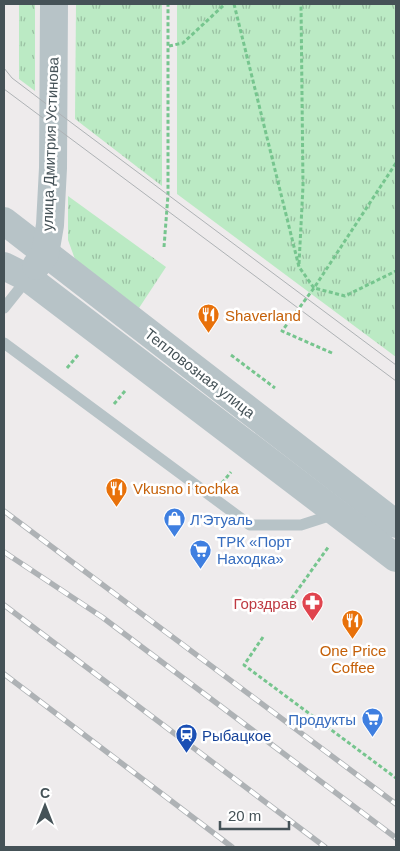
<svg xmlns="http://www.w3.org/2000/svg" width="400" height="851" viewBox="0 0 400 851" font-family="Arial,sans-serif">
<style>
.grass{fill:url(#grass-tufts)}
.lines{fill:none;stroke-linecap:round;stroke-linejoin:round}
.path{stroke:#76c58e;stroke-width:3;stroke-dasharray:4 2.5;stroke-linecap:butt}
.service{stroke:#b7c3c7;stroke-width:11}
.tertiary{stroke:#b7c3c7;stroke-width:28}
.tram{stroke:#aeb2b5;stroke-width:1}
.rail-casing{stroke:#aeb2b5;stroke-width:5.5}
.rail{stroke:#fff;stroke-width:4;stroke-dasharray:11;stroke-linecap:butt}
.labels{text-anchor:middle;dominant-baseline:central;stroke-width:5;stroke-linejoin:round;paint-order:stroke}
.street-label{font-size:15px;fill:#455257;stroke:#fff}
.food-label{font-size:15px;fill:#c56008;stroke:#fff;text-anchor:start}
.shop-label{font-size:15px;fill:#366cbe;stroke:#fff;text-anchor:start}
.health-label{font-size:15px;fill:#be3a42;stroke:#fff;text-anchor:end}
.transit-label{font-size:15px;fill:#164399;stroke:#fff;text-anchor:start}
</style>
<defs>
<pattern id="grass-tufts" width="24" height="20" patternUnits="userSpaceOnUse" patternTransform="scale(1.25)"><rect width="24" height="20" fill="#bbeac4"/><path d="M3 7l-1-3M5 7V3M7 7l1-3M15 17l-1-3M17 17v-4M19 17l1-3" fill="none" stroke="#9ac0a2"/></pattern>
</defs>
<rect width="100%" height="100%" fill="#eeebec"/>
<g class="grass">
<polygon points="19,4 35,4 35,91 19,79"/>
<polygon points="76,4 162,4 162,186 75,119"/>
<polygon points="177,4 396,4 396,357 177,194"/>
<polygon points="68,196 166,267 139,308 76,262 68,240"/>
</g>
<g class="lines">
<g class="path">
<polyline points="234,4 299,267 314,288 345,296 396,271"/>
<polyline points="169,46 183,43 225,4"/>
<polyline points="164,247 168,195 168,4"/>
<polyline points="299,264 303,186 301,4"/>
<polyline points="332,353 282,331 314,288 396,163"/>
<polyline points="231,355 275,388"/>
<polyline points="67,368 78,355"/>
<polyline points="114,404 125,391"/>
<polyline points="222,483 231,472"/>
<polyline points="284,609 329,546"/>
<polyline points="263,637 244,665 396,778"/>
</g>
<g class="service">
<polyline points="4,308 28,278"/>
<polyline points="4,343 250,525 301,525 335,514"/>
</g>
<g class="tertiary">
<polyline points="4,221 396,524"/>
<polyline points="4,266 28,278 396,558"/>
<polyline points="36,266 45,254 50,225 53,168 54,4"/>
</g>
<g class="tram">
<polyline points="4,68 12,78 53,109 396,365"/>
<polyline points="4,89 396,381"/>
</g>
<defs>
<g id="rail">
<polyline points="4,511 396,804"/>
<polyline points="4,552 102,617 396,838"/>
<polyline points="4,605 325,847"/>
<polyline points="4,674 232,847"/>
</g>
</defs>
<use href="#rail" class="rail-casing"/>
<use href="#rail" class="rail"/>
</g>
<defs>
<symbol id="restaurant-pin" viewBox="-11 -11 22 30"><path d="M0 17L-7.5 6A9.5 9.5 0 1 1 7.5 6Z" fill="#e8710a" stroke="#fff"/><path d="M-5-6h1v4h1v-4h1v4h1v-4h1v5L-1.5 .5V6h-2V.5L-5-1ZM5-6V6H3V1.5H1.5Q1.5-4 5-6Z" fill="#fff"/></symbol>
<symbol id="shop-pin" viewBox="-11 -11 22 30"><path d="M0 17L-7.5 6A9.5 9.5 0 1 1 7.5 6Z" fill="#3f7fe0" stroke="#fff"/><path d="M-5-2.5h2.3a2.7 3.5 0 0 1 5.4 0H5L5.5 6h-11ZM-1.5-2.5h3a1.5 2.3 0 0 0-3 0Z" fill="#fff"/></symbol>
<symbol id="supermarket-pin" viewBox="-11 -11 22 30"><path d="M0 17L-7.5 6A9.5 9.5 0 1 1 7.5 6Z" fill="#3f7fe0" stroke="#fff"/><path d="M-6-5.5h2.5l.6 2H6L4.5 2H-2.5L-4.4-4H-6ZM-1.5 3.2a1.3 1.3 0 1 0 .1 0ZM3 3.2a1.3 1.3 0 1 0 .1 0Z" fill="#fff"/></symbol>
<symbol id="pharmacy-pin" viewBox="-11 -11 22 30"><path d="M0 17L-7.5 6A9.5 9.5 0 1 1 7.5 6Z" fill="#e0444e" stroke="#fff"/><path d="M-2-6h4v4h4v4h-4v4h-4v-4h-4v-4h4Z" fill="#fff"/></symbol>
<symbol id="station-pin" viewBox="-11 -11 22 30"><path d="M0 17L-7.5 6A9.5 9.5 0 1 1 7.5 6Z" fill="#1a4fb4" stroke="#fff"/><path d="M-3-6H3Q5-6 5-4V2Q5 4 3 4L4.5 6H3L1.5 4h-3L-3 6H-4.5L-3 4Q-5 4-5 2V-4Q-5-6-3-6ZM-3.5-4v3h7v-3ZM-3.5 1v1.5H-2V1ZM2 1v1.5H3.5V1Z" fill="#fff"/></symbol>
</defs>
<g fill-rule="evenodd">
<use href="#restaurant-pin" x="196" y="302" width="25" height="34"/>
<use href="#restaurant-pin" x="104" y="476" width="25" height="34"/>
<use href="#shop-pin" x="162" y="506" width="25" height="34"/>
<use href="#supermarket-pin" x="188" y="538" width="25" height="34"/>
<use href="#pharmacy-pin" x="300" y="590" width="25" height="34"/>
<use href="#restaurant-pin" x="340" y="608" width="25" height="34"/>
<use href="#supermarket-pin" x="360" y="706" width="25" height="34"/>
<use href="#station-pin" x="174" y="722" width="25" height="34"/>
</g>
<g class="labels">
<g class="street-label">
<text transform="translate(50 144) rotate(-88)">улица Дмитрия Устинова</text>
<text transform="translate(200 373) rotate(38)">Тепловозная улица</text>
</g>
<g class="food-label">
<text x="225" y="315">Shaverland</text>
<text x="133" y="488">Vkusno i tochka</text>
<text x="353" y="650" text-anchor="middle">One Price<tspan x="353" dy="17">Coffee</tspan></text>
</g>
<g class="shop-label">
<text x="190" y="519">Л'Этуаль</text>
<text x="217" y="541">ТРК «Порт<tspan x="217" dy="17">Находка»</tspan></text>
<text x="356" y="719" text-anchor="end">Продукты</text>
</g>
<g class="health-label">
<text x="297" y="603">Горздрав</text>
</g>
<g class="transit-label">
<text x="202" y="735">Рыбацкое</text>
</g>
</g>
<rect width="400" height="851" fill="none" stroke="#455257" stroke-width="10"/>
<g transform="translate(45 806)" stroke="#ffffff" stroke-width="4" paint-order="stroke">
<path d="M0-4L9 19L0 12L-9 19Z" fill="#455257"/>
<text y="-8" font-size="14" font-weight="bold" text-anchor="middle" fill="#455257">С</text>
</g>
<path d="M220 821v8h69v-8" fill="none" stroke="#455257" stroke-width="2.5"/>
<text x="228" y="821" font-size="15" fill="#455257" stroke="#ffffff" stroke-width="4" paint-order="stroke">20 m</text>
</svg>
